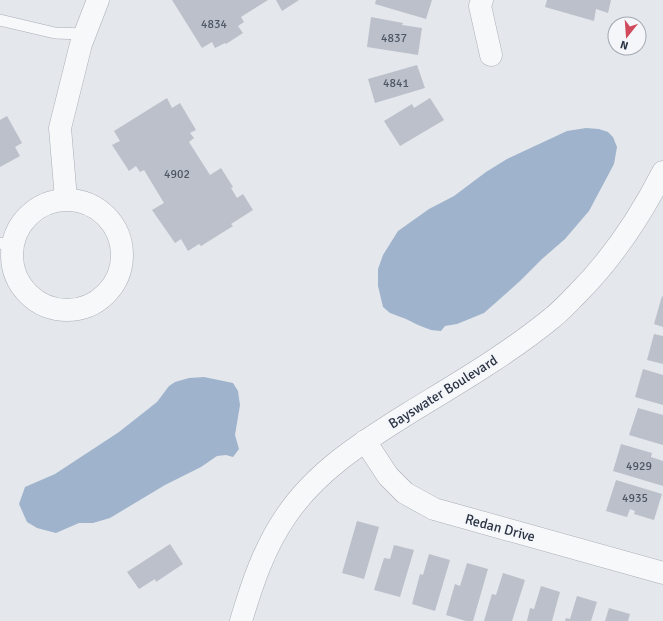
<svg xmlns="http://www.w3.org/2000/svg" width="663" height="621" viewBox="0 0 663 621" font-family="Signika,sans-serif">
<style>
.water{fill:#9fb4cc}
.building{fill:#bbc0ca}
.lines{fill:none;stroke-linecap:round;stroke-linejoin:round}
.service-casing{stroke:#a9aeb7;stroke-width:12}
.minor-casing{stroke:#a9aeb7;stroke-width:23}
.service{stroke:#f7f8fa;stroke-width:11}
.minor{stroke:#f7f8fa;stroke-width:22}
.labels{text-anchor:middle;dominant-baseline:central;stroke-width:4;stroke-linejoin:round;paint-order:stroke}
.number-label{font-size:12px;fill:#4f5766}
.street-label{font-size:14px;fill:#2b3445;stroke:#f4f6f9}
</style>
<rect width="100%" height="100%" fill="#e4e7ec"/>
<g class="water">
<polygon points="586,128 599,129 608,132 613,137 617,147 614,164 589,211 565,239 542,259 520,281 484,313 457,324 445,326 441,331 431,330 418,325 406,319 390,313 383,307 378,286 378,269 383,255 398,231 429,209 454,196 486,172 507,159 567,131"/>
<polygon points="204,377 233,383 238,391 240,405 235,435 239,449 233,457 226,455 217,456 201,467 165,485 110,518 93,523 79,523 56,533 37,528 27,522 19,504 25,487 55,474 119,432 157,402 169,386 175,382 189,378"/>
</g>
<g class="building">
<polygon points="172,0 268,0 241,17 244,22 238,26 243,33 226,44 225,43 215,48 212,42 202,48"/>
<polygon points="276,0 299,0 282,11"/>
<polygon points="376,0 432,0 426,19 375,4"/>
<polygon points="547,0 611,0 608,13 596,9 594,21 545,7"/>
<polygon points="371,17 403,23 402,25 422,28 418,55 367,47"/>
<polygon points="417,65 425,88 375,103 368,79"/>
<polygon points="167,98 172,108 180,103 196,130 190,133 194,138 189,142 210,175 221,168 233,187 231,188 237,198 243,194 253,210 231,224 233,226 201,246 199,244 188,251 181,239 175,243 152,210 164,203 144,170 140,172 136,166 129,171 112,145 120,141 114,131"/>
<polygon points="430,98 444,120 400,146 384,121 412,104 414,108"/>
<polygon points="7,116 22,143 15,147 20,156 0,167 0,120"/>
<polygon points="662,296 663,297 663,327 654,324"/>
<polygon points="654,334 663,336 663,364 647,360"/>
<polygon points="643,369 663,375 663,405 635,397"/>
<polygon points="638,408 663,415 663,445 629,435"/>
<polygon points="621,444 652,453 651,457 663,461 663,486 613,471"/>
<polygon points="616,480 662,494 654,520 634,514 635,511 630,509 627,517 606,511"/>
<polygon points="357,521 379,527 364,579 342,573"/>
<polygon points="170,544 183,564 156,582 155,579 139,589 127,572"/>
<polygon points="394,545 414,550 400,597 374,590 384,558 390,559"/>
<polygon points="429,554 450,560 435,611 412,604 420,574 423,575"/>
<polygon points="467,563 488,569 473,621 466,621 446,615 455,584 460,586"/>
<polygon points="503,573 525,580 512,621 484,621 492,594 496,595"/>
<polygon points="541,586 560,592 552,621 527,621 530,608 534,609"/>
<polygon points="577,596 597,602 591,621 565,621 566,618 570,619"/>
<polygon points="609,608 630,614 628,621 605,621"/>
</g>
<g class="lines">
<defs>
<g id="service">
<polyline points="0,20 55,33 85,34"/>
<polyline points="0,243 12,246"/>
</g>
<g id="minor">
<polyline points="482,0 480,6 491,55"/>
<polyline points="66,199 60,128 81,44 98,0"/>
<circle cx="67" cy="255" r="55"/>
<polyline points="365,441 388,476 405,493 434,509 663,573"/>
<path d="M241,621C252,584 264,548 286,516C317,470 363,442 409,413C458,383 508,354 552,318C561,311 569,302 577,294C613,258 640,217 663,172"/>
</g>
</defs>
<use href="#service" class="service-casing"/>
<use href="#minor" class="minor-casing"/>
<use href="#service" class="service"/>
<use href="#minor" class="minor"/>
</g>
<g class="labels">
<g class="number-label">
<text x="214" y="24">4834</text>
<text x="394" y="38">4837</text>
<text x="396" y="83">4841</text>
<text x="177" y="174">4902</text>
<text x="639" y="466">4929</text>
<text x="635" y="498">4935</text>
</g>
<g class="street-label">
<text transform="translate(443 392) rotate(-32)">Bayswater Boulevard</text>
<text transform="translate(500 528) rotate(15)">Redan Drive</text>
</g>
</g>
<g transform="translate(627 36) rotate(197)"><circle r="19" fill="#f4f6f9" stroke="#a4a8b1"/>
<path d="M0-3L7 15L0 10L-7 15Z" fill="#d1495b"/>
<text y="-6" font-size="11" font-weight="bold" text-anchor="middle" fill="#2b3445">N</text>
</g>
</svg>
